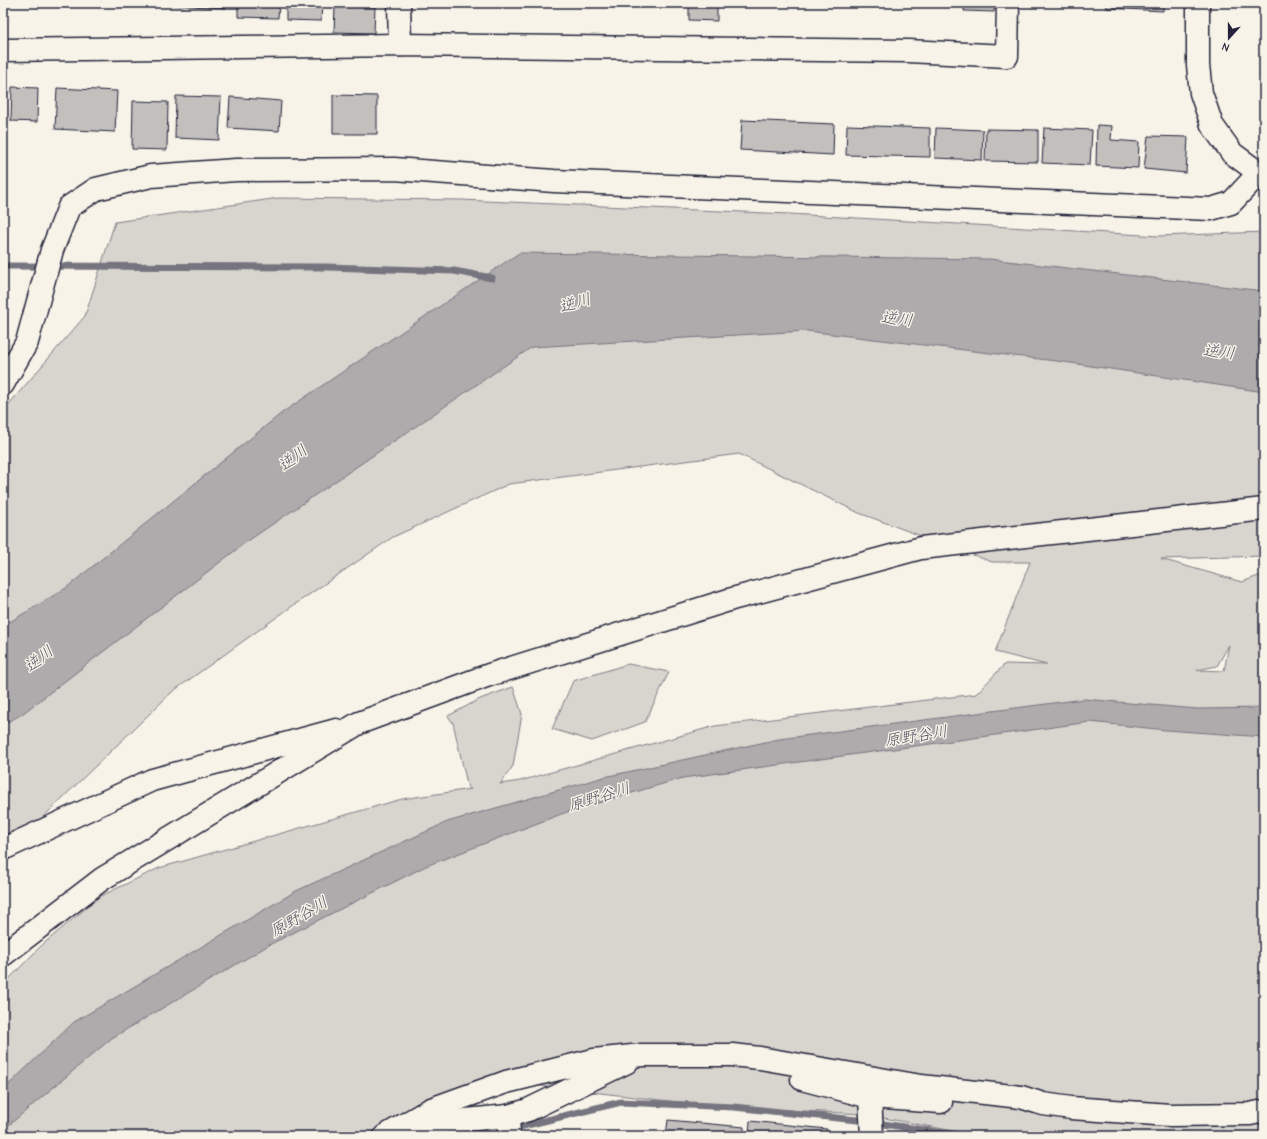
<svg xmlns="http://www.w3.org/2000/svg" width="1267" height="1139" viewBox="0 0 1267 1139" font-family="'Comic Neue','Klee One',sans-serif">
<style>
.green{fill:#d8d5cf;stroke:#7d7c85;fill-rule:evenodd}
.water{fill:#aeabad;stroke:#76747f}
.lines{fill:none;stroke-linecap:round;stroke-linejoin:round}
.stream{stroke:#76747f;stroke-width:7}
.building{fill:#c2bfbd;stroke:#22223b}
.minor-casing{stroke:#22223b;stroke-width:25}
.minor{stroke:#f7f3e8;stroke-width:22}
.labels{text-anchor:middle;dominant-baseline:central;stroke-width:3;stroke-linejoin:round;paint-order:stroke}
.water-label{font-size:16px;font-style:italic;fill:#535263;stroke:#f7f3e8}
</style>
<rect width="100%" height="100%" fill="#f7f3e8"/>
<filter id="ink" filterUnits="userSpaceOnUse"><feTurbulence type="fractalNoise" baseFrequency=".025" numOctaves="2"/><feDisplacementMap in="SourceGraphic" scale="8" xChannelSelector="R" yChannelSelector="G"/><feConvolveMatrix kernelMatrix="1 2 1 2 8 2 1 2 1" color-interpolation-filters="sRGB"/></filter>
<g filter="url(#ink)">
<g class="green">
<path d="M279,198L461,200L790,214L1159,236L1264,232V556L1161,559L1242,582L1264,574V1136H981L862,1114L712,1106L506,1082L387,1136H3V985L41,946L99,897L159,868L402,799L471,789L468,788L453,723L448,716L480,699L513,687L522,714L513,766L500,784L520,781L715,726L976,694L1005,664L1047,665L995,652L1030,562H992L859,513L739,454L509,484L393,537L291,607L172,692L17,842L3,848V411L85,316L115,222ZM1229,645L1224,671L1197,670L1217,666Z"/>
<polygon points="628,664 669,672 645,722 592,741 552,729 573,681"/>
</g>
<g class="water">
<polygon points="519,253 990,259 1264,291 1264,392 1064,362 807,331 532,347 245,543 22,714 3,725 3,626 66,588 283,412"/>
<polygon points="1084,699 1197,709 1264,708 1264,737 1166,730 1090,722 683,778 564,813 426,866 269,945 112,1038 3,1130 3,1090 74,1022 296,891 447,822 604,777 779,739"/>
</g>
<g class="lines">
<g class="stream">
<polyline points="3,266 327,267 454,271 492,278"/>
<polyline points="511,1131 519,1127 621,1102 734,1107 857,1120 964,1136"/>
</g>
</g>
<g class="building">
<polygon points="173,3 227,3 226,8 173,5"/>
<polygon points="238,3 279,3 278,18 238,17"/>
<polygon points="286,3 322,3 321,21 286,20"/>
<polygon points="689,3 717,3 717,21 689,20"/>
<polygon points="964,3 995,3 994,12 964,11"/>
<polygon points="1107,3 1163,3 1163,11 1106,8"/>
<polygon points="335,6 375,7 374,33 334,32"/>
<polygon points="12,87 38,88 37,122 11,121"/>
<polygon points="57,88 117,91 115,132 55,129"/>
<polygon points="333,95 377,96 377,134 333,134"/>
<polygon points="176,96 221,97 219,140 175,138"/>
<polygon points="230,97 281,101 279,131 228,128"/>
<polygon points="133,101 168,102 167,150 132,149"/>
<polygon points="742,120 834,124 833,155 740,150"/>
<polygon points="847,125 930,128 930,157 846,155"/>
<polygon points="1097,125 1112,126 1111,140 1139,142 1138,168 1096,166"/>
<polygon points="936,128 983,130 982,160 935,158"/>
<polygon points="1044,128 1092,130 1090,165 1042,163"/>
<polygon points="986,129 1038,130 1038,162 985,161"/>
<polygon points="1148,136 1188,137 1186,173 1144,169"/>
<polygon points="668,1120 744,1127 744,1136 666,1136"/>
<polygon points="750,1121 827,1129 826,1136 749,1136"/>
</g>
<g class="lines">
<defs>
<g id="minor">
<polyline points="399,3 400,45"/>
<polyline points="1198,3 1198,65 1201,93 1212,125 1232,153 1259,173 1264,175"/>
<polyline points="3,50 400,45 908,51 1007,56 1008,3"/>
<polyline points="3,384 27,342 52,250 69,207 96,189 151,176 236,170 394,169 554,181 1211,209 1231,203 1259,173"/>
<polyline points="3,849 152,780 336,730"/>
<polyline points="3,955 102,879 359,723 489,675 732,599 921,548 1264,509"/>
<polyline points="802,1079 870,1097 941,1102"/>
<polyline points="870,1097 872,1136"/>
<polyline points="508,1116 509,1136"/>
<polyline points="408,1129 424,1124 508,1116 528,1110 627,1062"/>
<polyline points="385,1136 431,1109 506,1082 594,1060 642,1055 732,1055 760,1058 921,1086 1021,1097 1043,1104 1071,1108 1170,1115 1250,1114 1264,1111"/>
</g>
</defs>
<use href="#minor" class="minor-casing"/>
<use href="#minor" class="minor"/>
</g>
</g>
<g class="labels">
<g class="water-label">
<text transform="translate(575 303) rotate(-16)">逆川</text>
<text transform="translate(897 319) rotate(6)">逆川</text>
<text transform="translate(1219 352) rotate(6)">逆川</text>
<text transform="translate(293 458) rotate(-38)">逆川</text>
<text transform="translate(39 659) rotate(-38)">逆川</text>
<text transform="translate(916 736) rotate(-9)">原野谷川</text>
<text transform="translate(599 797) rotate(-17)">原野谷川</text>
<text transform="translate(299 917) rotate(-30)">原野谷川</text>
</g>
</g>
<rect width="1267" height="1139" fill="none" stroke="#f7f3e8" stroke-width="16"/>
<rect x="8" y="8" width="1251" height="1123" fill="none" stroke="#22223b" stroke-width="1.5" filter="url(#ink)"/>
<g transform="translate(1229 38) rotate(201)" stroke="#f7f3e8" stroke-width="3" paint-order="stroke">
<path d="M0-3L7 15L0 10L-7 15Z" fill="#22223b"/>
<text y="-6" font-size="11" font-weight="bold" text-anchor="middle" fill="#22223b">N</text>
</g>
</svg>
